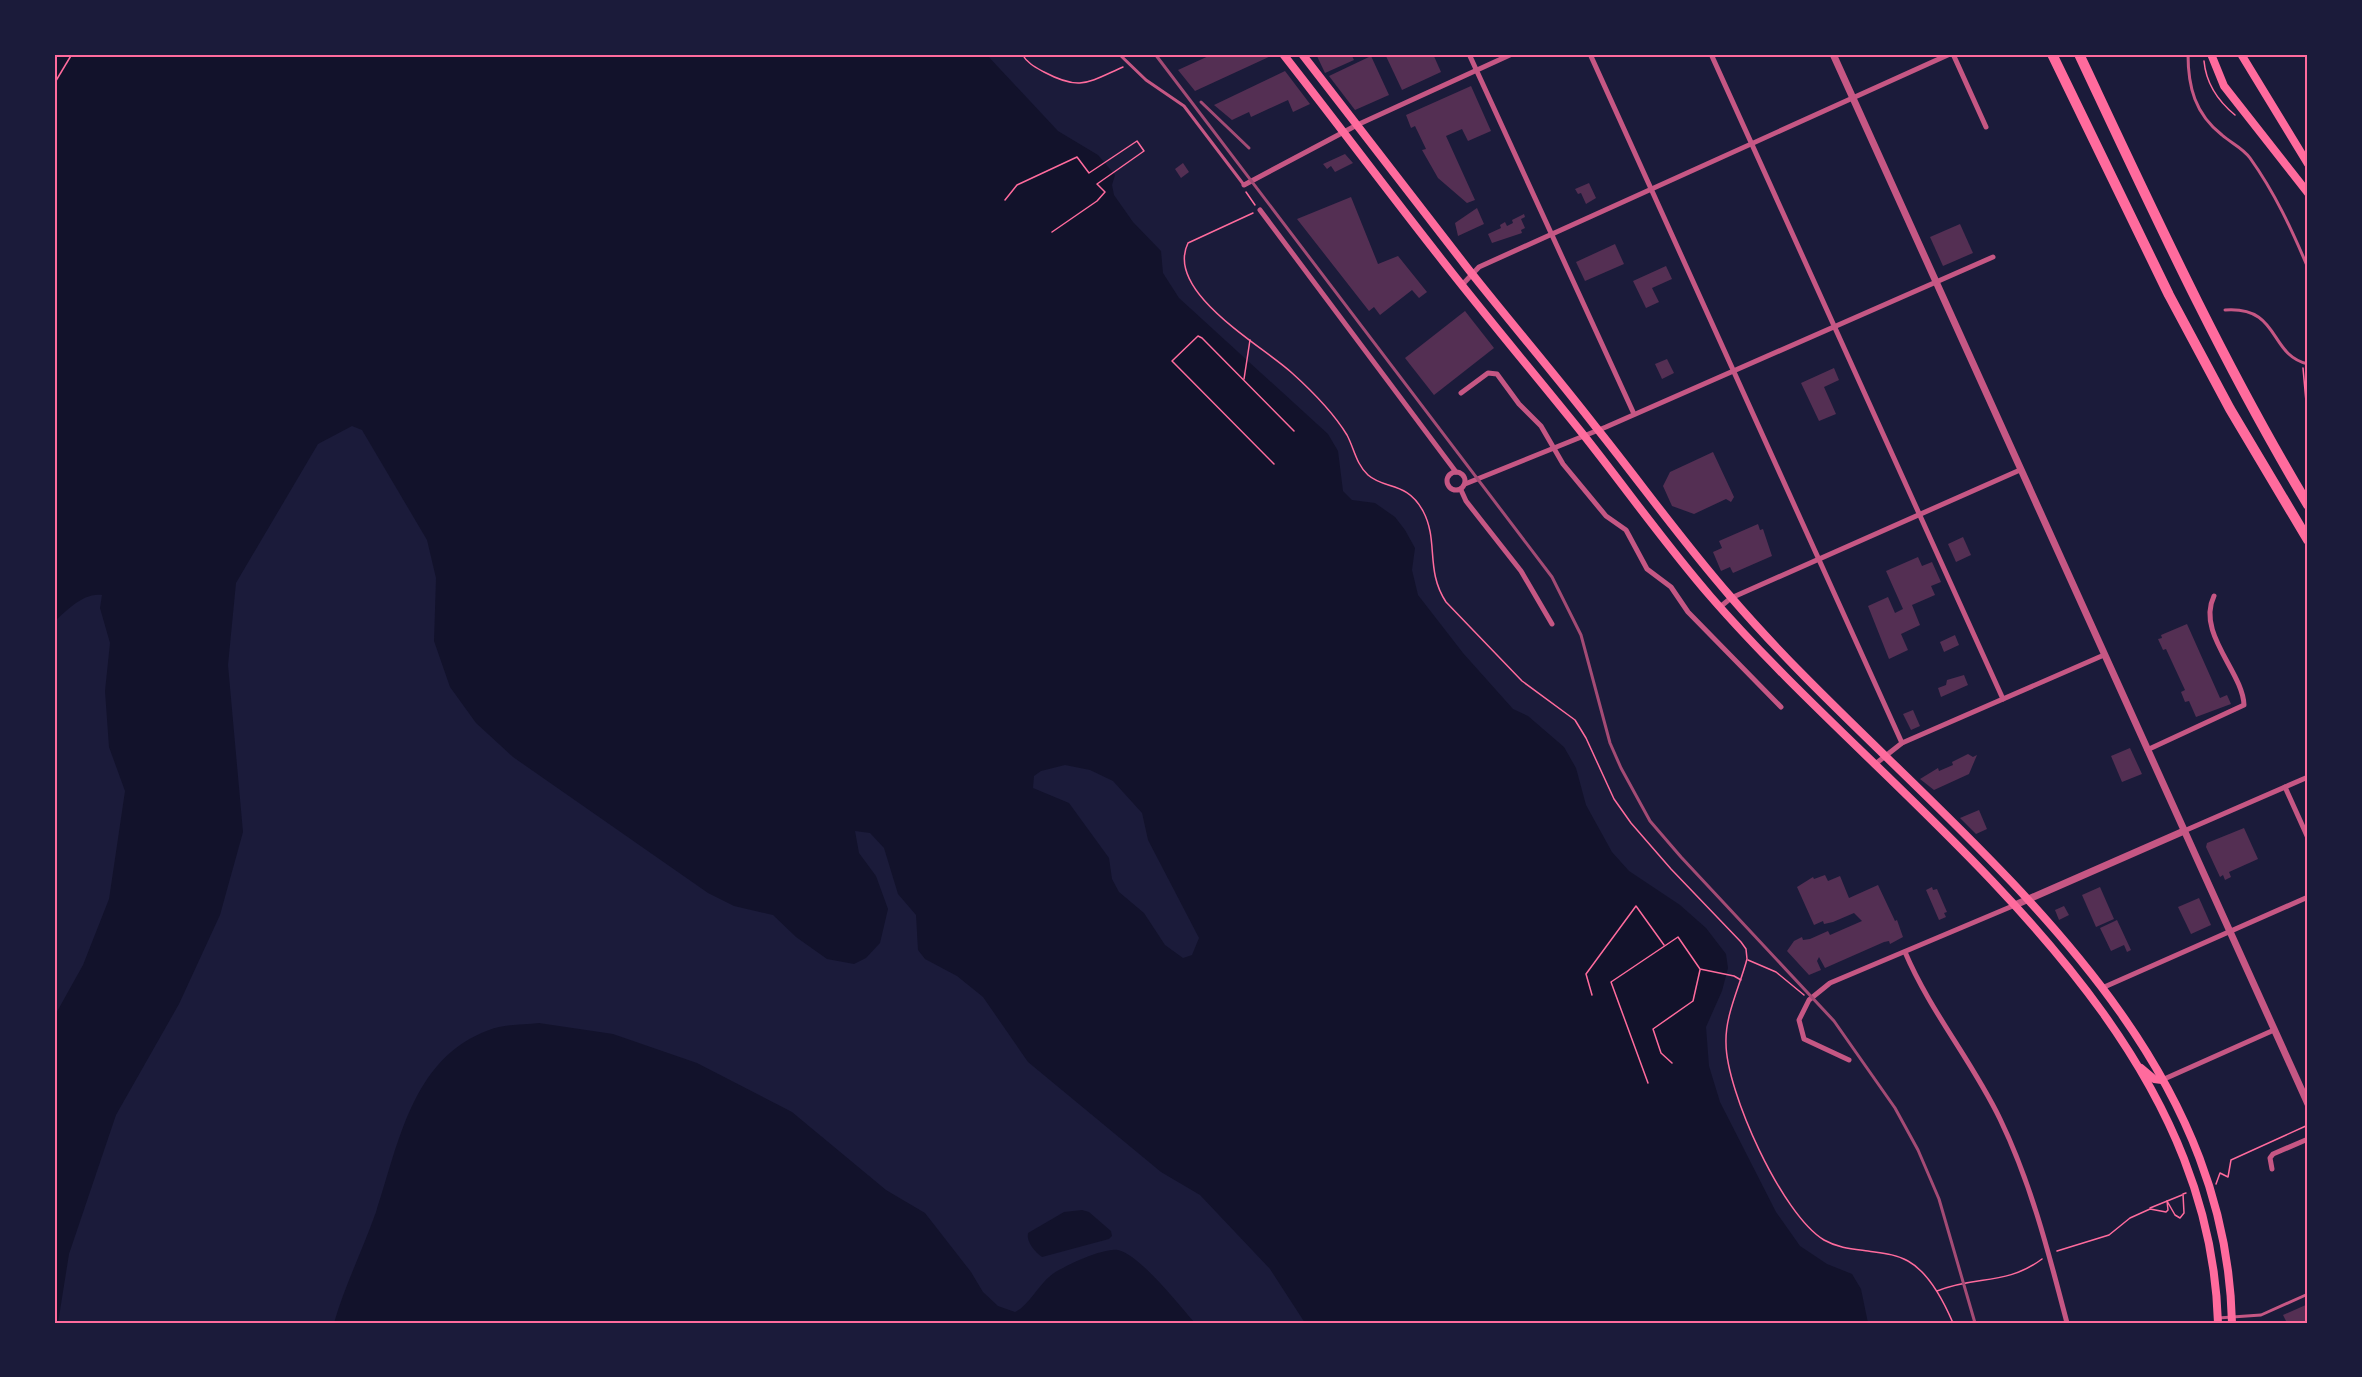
<svg xmlns="http://www.w3.org/2000/svg" width="2362" height="1377" viewBox="0 0 2362 1377" font-family="Ubuntu,sans-serif">
<style>
.water{fill:#12122b;fill-rule:evenodd}
.building{fill:#542f53}
.lines{fill:none;stroke-linecap:round;stroke-linejoin:round}
.path{stroke:#ff6b9d;stroke-width:1.5}
.service{stroke:#c65784;stroke-width:3}
.minor{stroke:#c65784;stroke-width:5}
.tertiary{stroke:#c65784;stroke-width:7}
.primary{stroke:#ff6b9d;stroke-width:8}
.motorway{stroke:#ff6b9d;stroke-width:10}
.rail{stroke:#a44b75;stroke-width:3}
.neatline{fill:none;stroke:#ff6b9d;stroke-width:2}
</style>
<rect width="100%" height="100%" fill="#1b1b3a"/>
<g class="water">
<path d="M54,54H986L1058,131L1098,155L1115,175L1112,185L1114,195L1133,222L1161,251L1163,273L1179,298L1328,434L1338,451L1343,491L1352,500L1375,503L1395,517L1405,530L1415,548L1412,570L1418,595L1463,653L1513,709L1528,716L1564,747L1576,768L1586,805L1612,852L1629,871L1680,905L1706,928L1726,954L1728,968L1722,991L1706,1027L1709,1066L1720,1102L1776,1212L1800,1246L1827,1264L1852,1274L1861,1289L1868,1323H1305L1270,1269L1200,1195L1161,1172L1028,1062L983,997L957,976L925,959L918,950L916,915L898,894L884,848L870,833L855,831L859,853L876,876L888,909L880,943L866,958L854,964L827,959L796,937L773,915L734,906L708,893L513,757L476,723L450,687L434,641L436,578L427,540L362,430L352,426L318,444L236,583L228,665L243,832L220,915L179,1004L116,1115L69,1254L58,1323H54V1017L83,965L109,899L125,791L109,747L105,691L110,643L100,608L102,595C84,592 66,611 54,622ZM1065,765L1090,770L1113,781L1142,813L1148,840L1199,938L1192,955L1183,958L1165,945L1144,913L1119,892L1112,879L1109,858L1069,803L1033,788L1034,776L1041,771Z"/>
<path d="M539,1023L613,1034L697,1063L792,1112L886,1190L925,1213L971,1272L983,1292L998,1306L1015,1312C1029,1306 1039,1283 1054,1273C1066,1265 1105,1247 1118,1250C1139,1254 1180,1306 1195,1323H334C345,1285 363,1249 376,1212C399,1143 412,1058 489,1030C503,1024 523,1025 539,1023Z"/>
<path d="M1082,1210L1089,1212L1111,1231L1112,1236L1109,1239L1042,1257C1035,1252 1026,1242 1028,1233L1064,1212Z"/>
</g>
<g class="building">
<polygon points="1213,54 1275,54 1195,91 1178,70"/>
<polygon points="1316,54 1351,54 1354,60 1325,73"/>
<polygon points="1385,54 1433,54 1441,72 1402,90"/>
<polygon points="1371,56 1389,95 1355,110 1329,76"/>
<polygon points="1285,71 1310,104 1293,112 1288,100 1251,117 1249,112 1232,120 1214,105"/>
<polygon points="1471,86 1491,131 1468,141 1462,129 1446,136 1475,200 1467,203 1438,178 1422,150 1426,149 1415,126 1411,128 1406,115"/>
<polygon points="1345,154 1353,163 1335,172 1331,166 1327,169 1323,164"/>
<polygon points="1183,163 1189,172 1181,178 1175,169"/>
<polygon points="1589,183 1596,198 1586,204 1581,193 1578,194 1575,189"/>
<polygon points="1351,197 1378,264 1398,256 1427,292 1419,298 1412,290 1380,315 1374,307 1369,311 1297,219"/>
<polygon points="1477,208 1484,224 1458,236 1455,223"/>
<polygon points="1524,214 1525,217 1521,219 1525,228 1521,230 1522,233 1492,243 1488,234 1501,228 1500,225 1505,222 1507,226 1513,223 1512,220"/>
<polygon points="1960,224 1973,253 1943,266 1930,237"/>
<polygon points="1615,244 1624,264 1585,281 1576,262"/>
<polygon points="1666,266 1672,279 1652,288 1659,302 1646,308 1633,281"/>
<polygon points="1465,311 1494,348 1434,395 1405,358"/>
<polygon points="1667,359 1674,373 1662,379 1655,364"/>
<polygon points="1834,368 1839,380 1824,387 1836,414 1819,421 1801,383"/>
<polygon points="1713,452 1734,497 1731,502 1726,499 1694,514 1672,506 1663,486 1670,472"/>
<polygon points="1758,524 1760,530 1763,529 1772,556 1733,573 1730,567 1721,571 1713,552 1722,548 1719,541"/>
<polygon points="1963,537 1971,555 1956,562 1948,544"/>
<polygon points="1918,557 1922,566 1932,562 1941,582 1931,586 1935,595 1912,605 1920,625 1901,634 1908,650 1889,659 1868,606 1888,597 1895,613 1903,609 1886,571"/>
<polygon points="2187,624 2220,698 2227,695 2231,704 2196,717 2189,701 2185,702 2181,692 2185,690 2166,649 2163,650 2158,639 2162,638 2161,635"/>
<polygon points="1955,635 1959,645 1944,652 1940,642"/>
<polygon points="1964,675 1968,685 1941,697 1938,688 1946,685 1947,680"/>
<polygon points="1913,710 1920,726 1911,730 1903,714"/>
<polygon points="2130,748 2142,774 2122,782 2111,756"/>
<polygon points="1968,754 1973,757 1977,755 1969,774 1934,790 1920,779 1938,768 1939,771 1953,765 1952,762"/>
<polygon points="1979,810 1987,829 1976,834 1960,818"/>
<polygon points="2244,828 2258,859 2229,872 2231,877 2225,880 2223,875 2220,877 2206,847 2207,843"/>
<polygon points="1825,875 1828,881 1840,876 1849,898 1878,885 1895,921 1897,920 1903,937 1890,944 1889,941 1884,942 1825,968 1819,957 1817,961 1821,970 1809,975 1787,951 1794,941 1802,937 1803,940 1810,939 1828,931 1830,935 1862,921 1854,913 1833,922 1824,924 1823,921 1814,925 1797,887 1813,877 1814,879"/>
<polygon points="1932,887 1933,890 1937,889 1947,912 1944,913 1946,917 1939,920 1926,890"/>
<polygon points="2100,887 2114,919 2096,927 2082,895"/>
<polygon points="2199,898 2211,925 2191,934 2178,907"/>
<polygon points="2064,906 2069,915 2059,920 2055,910"/>
<polygon points="2117,920 2131,950 2127,952 2124,945 2111,951 2100,928"/>
<polygon points="2308,1304 2308,1323 2287,1323 2283,1315"/>
</g>
<g class="lines">
<g class="path">
<path d="M1022,54C1027,63 1035,67 1044,72C1080,91 1087,83 1123,67"/>
<path d="M2204,61C2206,83 2218,101 2235,115"/>
<polyline points="54,84 72,54"/>
<polyline points="1246,192 1255,205"/>
<polyline points="1005,200 1017,185 1077,157 1089,173 1137,141 1144,151 1097,184 1105,192 1097,201 1052,232"/>
<path d="M1253,213L1188,243C1164,292 1263,346 1292,373C1312,391 1333,412 1347,435C1354,448 1356,464 1368,475C1385,490 1407,481 1423,511C1439,541 1425,570 1446,602L1522,681L1575,720L1586,738L1614,799L1631,823L1671,869L1741,942L1746,949L1747,959C1740,986 1725,1015 1726,1043C1726,1091 1782,1215 1824,1240C1838,1248 1853,1249 1868,1251C1881,1253 1896,1254 1908,1261C1928,1272 1944,1302 1953,1323"/>
<polyline points="2303,368 2308,424"/>
<polyline points="1244,379 1250,340"/>
<polyline points="1274,464 1172,361 1198,336 1202,338 1294,431"/>
<polyline points="1748,960 1776,972 1804,995"/>
<polyline points="1592,995 1586,974 1636,906 1664,945"/>
<polyline points="1672,1063 1661,1053 1653,1029 1693,1001 1700,970"/>
<polyline points="1648,1083 1611,982 1678,937 1700,969 1734,976 1741,980"/>
<polyline points="2216,1184 2220,1173 2228,1177 2231,1160 2308,1125"/>
<polyline points="2150,1208 2182,1195"/>
<polyline points="2057,1251 2109,1235 2130,1218 2150,1209 2166,1212 2168,1210 2167,1201 2175,1215 2180,1218 2184,1213 2183,1194 2186,1193"/>
<path d="M1937,1291C1975,1275 2006,1286 2042,1259"/>
</g>
<g class="service">
<polyline points="1119,54 1146,80 1184,106 1244,185"/>
<path d="M2188,54C2188,87 2195,114 2222,135C2231,143 2243,148 2250,158C2275,193 2292,230 2308,268"/>
<path d="M2225,310C2281,306 2268,355 2308,364"/>
<polyline points="2218,1318 2261,1315 2308,1294"/>
</g>
<g class="minor">
<polyline points="1469,54 1634,414"/>
<polyline points="1590,54 1902,743"/>
<polyline points="1711,54 2003,699"/>
<polyline points="1953,54 1986,127"/>
<polyline points="1244,185 1357,125 1512,54"/>
<polyline points="1260,210 1456,472"/>
<polyline points="1462,285 1479,267 1950,54"/>
<polyline points="1461,393 1488,373 1497,374 1519,404 1541,426 1563,464 1606,516 1626,530 1647,569 1671,587 1688,612 1781,707"/>
<circle cx="1456" cy="481" r="9"/>
<polyline points="1465,484 1606,427 1993,257"/>
<polyline points="1461,490 1466,501 1521,571 1552,624"/>
<polyline points="1720,607 1731,598 2020,470"/>
<path d="M2147,750L2244,705C2243,672 2196,633 2214,596"/>
<polyline points="1874,765 1902,743 2104,655"/>
<polyline points="2285,787 2308,838"/>
<polyline points="2184,831 2308,777"/>
<path d="M1905,952C1930,1011 1972,1061 2000,1119C2031,1183 2049,1254 2067,1323"/>
<polyline points="2102,988 2308,897"/>
<polyline points="1849,1060 1804,1039 1799,1020 1809,1000 1830,983 2015,905"/>
<polyline points="2162,1080 2274,1030"/>
<polyline points="2272,1169 2270,1158 2273,1154 2308,1139"/>
</g>
<g class="tertiary">
<polyline points="1833,54 2308,1104"/>
<polyline points="2015,905 2184,831"/>
</g>
<g class="primary">
<path d="M1283,54C1334,119 1384,186 1435,251C1483,313 1533,372 1582,433C1625,487 1665,544 1711,597C1897,811 2209,1011 2218,1323"/>
<path d="M1302,54C1358,126 1413,198 1469,270C1510,322 1554,373 1595,426C1640,482 1682,541 1730,596C1916,813 2225,1006 2232,1323"/>
<polyline points="2211,54 2224,86 2308,193"/>
<polyline points="2241,54 2308,164"/>
<polyline points="2141,1068 2154,1079 2162,1080"/>
</g>
<g class="motorway">
<polyline points="2052,54 2169,295 2230,409 2308,540"/>
<path d="M2079,54C2151,207 2221,360 2308,505"/>
</g>
<g class="rail">
<polyline points="1155,54 1552,577 1581,635 1610,743 1621,768 1650,821 1681,857 1834,1021 1895,1108 1918,1150 1939,1199 1975,1323"/>
<polyline points="1201,102 1249,148"/>
</g>
</g>
<rect width="2362" height="1377" fill="none" stroke="#1b1b3a" stroke-width="111"/>
<rect x="56" y="56" width="2250" height="1266" class="neatline"/>
</svg>
